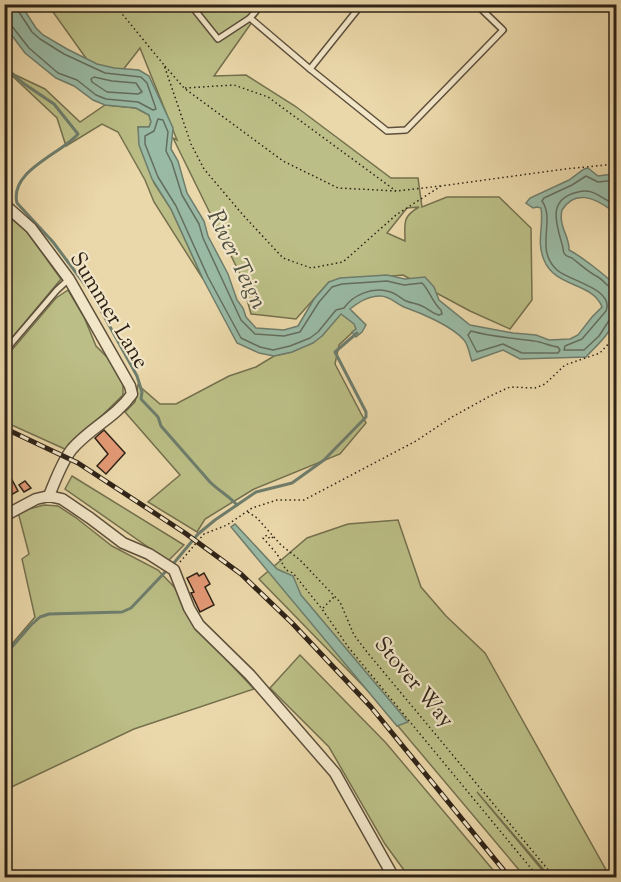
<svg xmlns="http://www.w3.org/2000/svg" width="621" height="882" viewBox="0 0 621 882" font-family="'Sorts Mill Goudy',serif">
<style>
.green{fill:#bbbe86;stroke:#74704e;stroke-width:1.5;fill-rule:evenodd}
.water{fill:#99baa5;stroke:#6e7d6c;stroke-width:1.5}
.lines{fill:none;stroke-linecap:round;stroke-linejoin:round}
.shore{stroke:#646e5e;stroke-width:1.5}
.stream{stroke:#6e7d6c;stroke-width:3}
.building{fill:#e39975;stroke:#2e2217;stroke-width:1.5}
.lane-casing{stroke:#5d503c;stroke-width:8}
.street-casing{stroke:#5d503c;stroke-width:13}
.path{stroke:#2e2217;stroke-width:1.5;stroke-dasharray:1.5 3;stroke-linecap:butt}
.lane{stroke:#f2e6c8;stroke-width:5}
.street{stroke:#f2e6c8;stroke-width:10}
.rail-casing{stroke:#2e2217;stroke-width:5}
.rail{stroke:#f2e6c8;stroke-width:3;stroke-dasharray:9;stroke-linecap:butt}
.labels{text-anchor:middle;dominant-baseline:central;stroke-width:4.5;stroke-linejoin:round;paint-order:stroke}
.street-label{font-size:22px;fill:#2e2217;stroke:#f2e6c8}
.water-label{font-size:24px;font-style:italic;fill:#4e5042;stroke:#f2e6c8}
</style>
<rect width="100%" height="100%" fill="#ebd8aa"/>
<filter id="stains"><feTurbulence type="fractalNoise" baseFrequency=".00333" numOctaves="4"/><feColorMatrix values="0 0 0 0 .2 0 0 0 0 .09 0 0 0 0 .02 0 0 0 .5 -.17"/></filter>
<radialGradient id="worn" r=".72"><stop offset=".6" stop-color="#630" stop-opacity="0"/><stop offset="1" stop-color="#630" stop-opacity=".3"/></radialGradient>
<g class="green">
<path d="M48,5H264L214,76L246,75L295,106L391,178H418L422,207L447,197H499L531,228L532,300L510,329L470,311L403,275L329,282L296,319L251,314L240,274L173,138L177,140L140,48L108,89ZM419,207C402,217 405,222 405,241L387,233L407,208Z"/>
<polygon points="7,71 45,89 80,122 105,105 136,108 149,115 151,122 149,127 138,127 154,183 171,209 203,279 154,202 145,180 118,132 102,124 66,146 57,118"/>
<polygon points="5,213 27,232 61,279 5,346"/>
<polygon points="68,290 84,317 96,346 111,361 123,384 123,395 67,450 5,422 5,358 56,298"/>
<polygon points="341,313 355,324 356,329 339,345 335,364 366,423 340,454 254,489 205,519 197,532 148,502 180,475 125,412 135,402 138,385 160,404 176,404 229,376 256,367 274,356 292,352 322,336"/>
<polygon points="72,476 184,545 168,561 65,489"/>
<polygon points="44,505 58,506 75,517 112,546 158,570 175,588 195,626 254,689 134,729 5,790 5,652 35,617 22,559 29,554 18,512"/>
<polygon points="398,520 421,587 446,616 485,653 610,877 550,877 477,792 548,877 525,877 371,694 259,579 307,538 348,524"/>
<polygon points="300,655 386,743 499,877 409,877 385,844 329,747 270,688"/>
</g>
<g class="water">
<path d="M5,4L21,5L36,28L43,35L67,49L97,64L114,68L139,70L149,76L173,128L171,149L178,161L187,193L204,221L208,236L228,274L237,300L243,308L246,317L256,328L284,330L298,326L314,299L329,282L340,278L387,275L405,279L425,277L434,287L439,300L470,325L513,333L536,335L549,340L570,339L578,335L592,317L602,307C593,282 555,288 544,260C536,241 544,227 541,208L537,207L533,208L526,203L530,198L569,180L584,169L588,168L598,176L613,174L616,175V208L611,210C595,198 575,189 562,210C558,226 570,237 569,250C579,255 610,278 616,287V318C610,334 598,344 586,357L520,359L503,350L472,361C469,354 469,346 464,340C452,326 421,313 404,307C395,303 390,296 380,296C368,296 359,302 350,309L366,325L362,332L356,337L352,332L356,329L354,324L341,314L322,336L313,343L292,352L274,356L259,353L237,343L203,279L171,209L152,179L139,145L138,127H149L151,122L149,115L136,108L105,105L93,100L74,86L56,78L25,53L7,29L5,26Z"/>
<polygon points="235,524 277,569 293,576 301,595 408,722 397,726 231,527"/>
</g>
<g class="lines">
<g class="shore">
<polyline points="4,23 11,25 29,48 58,73 77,80 96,95 106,99 138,102 153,110 156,109 147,83 141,77 105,73 64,54 40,39 32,32 17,9 17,4"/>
<polygon points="94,77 112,81 136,83 142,92 138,94 107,92 92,82 91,79"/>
<path d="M158,119L163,120L168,132L166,151L172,163L182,195L199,224L203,238L241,320L255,334L284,336L300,332L319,302L332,287L342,284L387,281L404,285L422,283C430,291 432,302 441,310L442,314L439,315C431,313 429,309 422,306C416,303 409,303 404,300C398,296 394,292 387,291C372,287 353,295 344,308L336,310L318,332L310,338L290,346L273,350L260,347L241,338L208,277L176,206L158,177L145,144V136L154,131Z"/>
<path d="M616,180L598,182L586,176L572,185L544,198L542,201C556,221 534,249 557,270C569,281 615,289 606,311L582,339L565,346L564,350H584L599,336L610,319L616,317"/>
<path d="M616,203C604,203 596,187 578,192C547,199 556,223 562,244C563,246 563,252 564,253C566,257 568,256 572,258C581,265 588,272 598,277C605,281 608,289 616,290"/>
<path d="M471,331C492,337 513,338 534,341C543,342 549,346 558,347L560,350L558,353H522L503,344L477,352L468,335Z"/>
</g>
<g class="stream">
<path d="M4,66L23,83L54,104L78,134C61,154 9,171 17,203L53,242L92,294L137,376L142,392L141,399L158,417L161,426L210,482C219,491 228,495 237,505"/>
<polyline points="173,564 198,534 215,520 256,492 292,483 324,460 366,417 366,412 335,352 357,333"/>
<polyline points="4,656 31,625 40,617 49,614 122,612 131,608 168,569"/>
</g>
</g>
<g class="building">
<polygon points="104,430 125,453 106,474 97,466 108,454 95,438"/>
<polygon points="4,465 18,491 4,499"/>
<polygon points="25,481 31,488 24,492 19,485"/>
<polygon points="197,573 199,576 204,573 210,584 205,587 214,605 200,612 191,593 194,592 187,578"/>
</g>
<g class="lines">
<defs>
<g id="lane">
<polyline points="190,4 218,39 250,18"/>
<polyline points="262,4 250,18 310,69"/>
<polyline points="362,4 310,69 387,131 406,130 503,30 476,4"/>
<polyline points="4,352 57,290 69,279"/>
</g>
<g id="street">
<path d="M4,204L31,228L69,279L130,386L132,394C116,417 90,428 72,449C63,460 54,483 49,496"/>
<polyline points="4,516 36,499 49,496 62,499 90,518 123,543 149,554 174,570 189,608 199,625 250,675 335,773 394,878"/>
</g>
</defs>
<use href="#lane" class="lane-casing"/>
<use href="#street" class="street-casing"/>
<g class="path">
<polyline points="114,4 164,65 191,144 204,169 243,215 283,258 311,268 343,262 396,215 441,186 565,169 616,164"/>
<polyline points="165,66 184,88 283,161 338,188 397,191 440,186"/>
<polyline points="185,88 234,85 268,97 396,191"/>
<path d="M616,223C608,233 614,247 616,258"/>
<polyline points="248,512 257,518 281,545 300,560 340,602 354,635 367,652 555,878"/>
<polyline points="273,537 270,539 267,535 263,538 277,554 286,570 293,573 322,609 349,648 539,878"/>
<polyline points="180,562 204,534 227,525 252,508 277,500 304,500 416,441 452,417 490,396 510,387 535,388 545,384 565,365 600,353 611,341 616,331"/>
<polyline points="323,608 334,597"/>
</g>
<use href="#lane" class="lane"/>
<use href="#street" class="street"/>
<defs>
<polyline id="rail" points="4,428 78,463 185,533 241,574 292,623 371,707 510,878"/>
</defs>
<use href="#rail" class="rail-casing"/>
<use href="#rail" class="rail"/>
</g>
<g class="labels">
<g class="street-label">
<text transform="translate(108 311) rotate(59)">Summer Lane</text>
<text transform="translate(413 683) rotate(50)">Stover Way</text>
</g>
<g class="water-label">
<text transform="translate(236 260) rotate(64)">River Teign</text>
</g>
</g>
<rect width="621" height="882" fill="none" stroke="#ebd8aa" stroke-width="24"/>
<rect x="6" y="6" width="609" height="870" fill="none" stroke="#2e2217" stroke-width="3"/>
<rect x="12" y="12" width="597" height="858" fill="none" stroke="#2e2217" stroke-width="1.5"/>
<rect width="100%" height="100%" filter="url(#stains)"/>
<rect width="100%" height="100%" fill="url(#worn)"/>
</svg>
